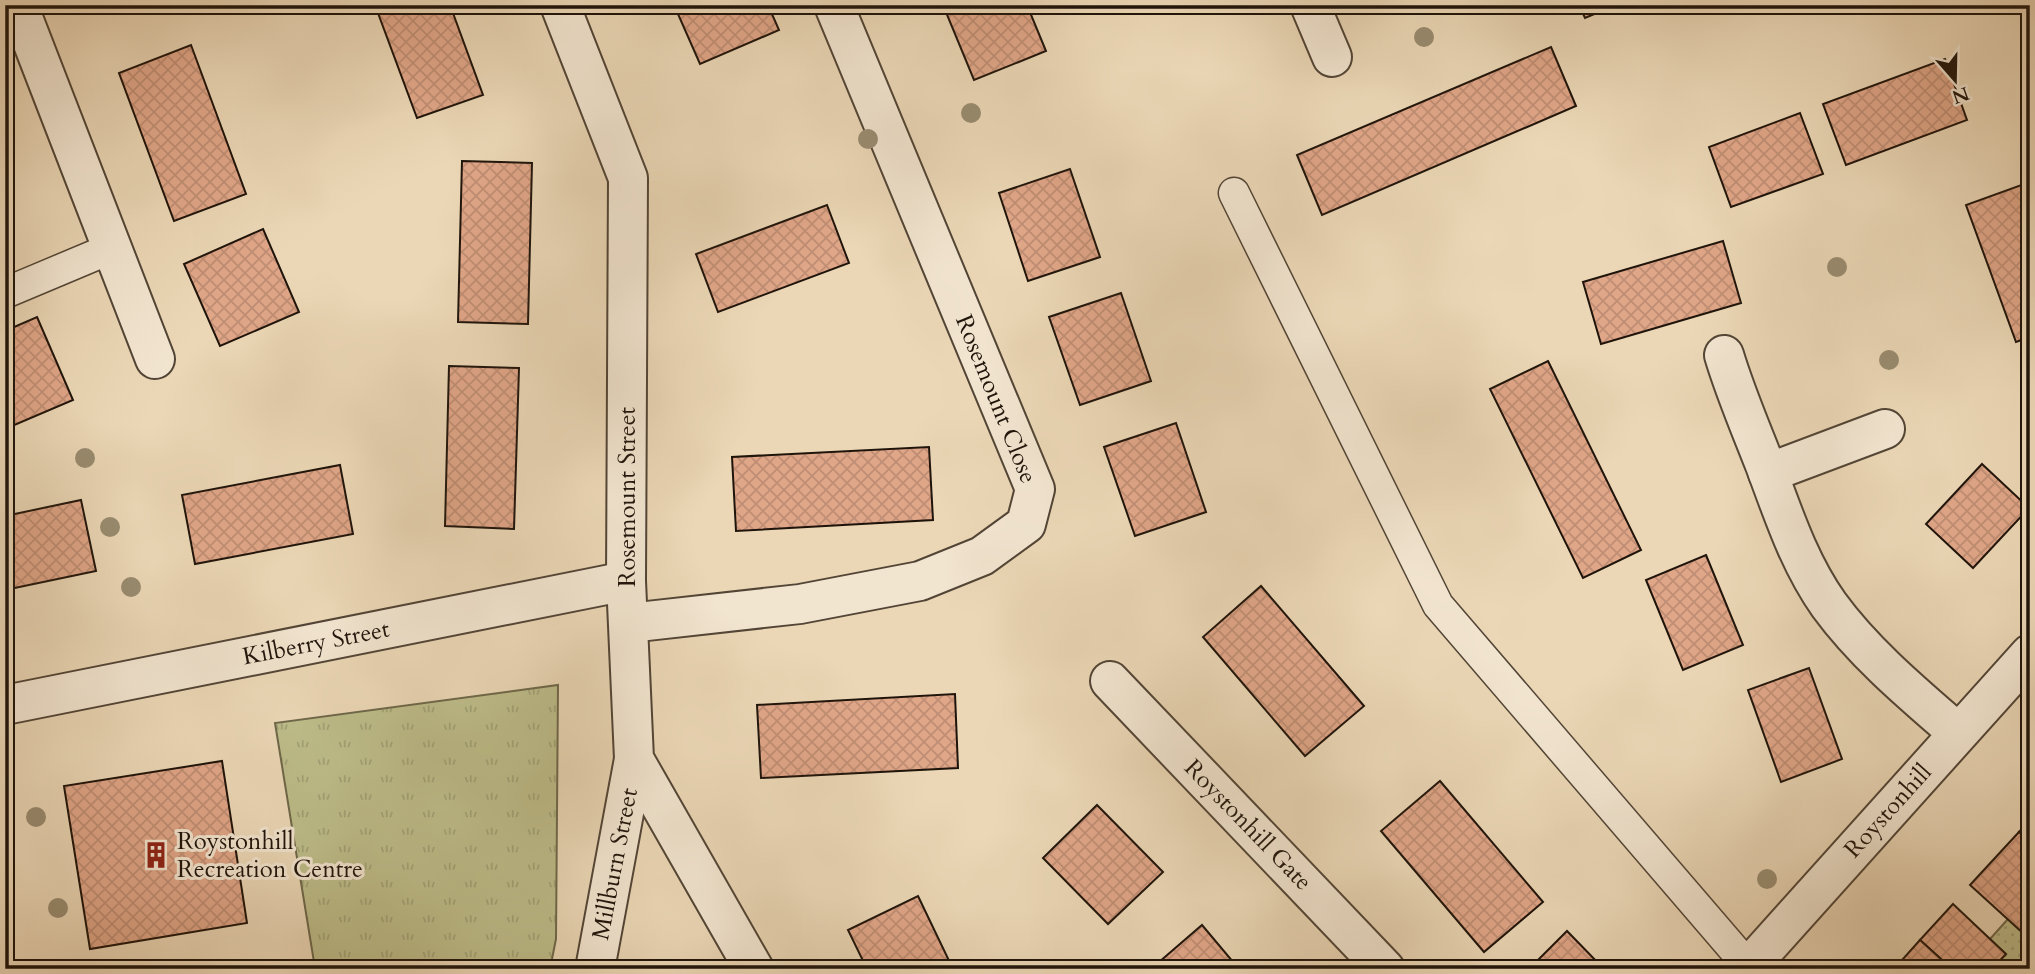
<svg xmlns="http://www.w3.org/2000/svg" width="2035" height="974" viewBox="0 0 2035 974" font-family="Cardo,serif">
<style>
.grass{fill:url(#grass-tufts);stroke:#6e684a;stroke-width:2}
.garden{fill:url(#garden-dots);stroke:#6e684a;stroke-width:2}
.building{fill:url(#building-cross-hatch);stroke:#1f140b;stroke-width:2}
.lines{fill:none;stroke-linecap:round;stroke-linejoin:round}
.service-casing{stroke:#524536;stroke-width:33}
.minor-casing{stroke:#524536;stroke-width:42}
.service{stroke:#f2e5d0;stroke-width:30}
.minor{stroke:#f2e5d0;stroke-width:38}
.tree{fill:#998c70}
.labels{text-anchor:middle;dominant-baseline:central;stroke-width:6;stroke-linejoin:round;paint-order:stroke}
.street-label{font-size:24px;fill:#1f140b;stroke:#f2e5d0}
.poi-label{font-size:24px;fill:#1f140b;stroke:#f2e5d0;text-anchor:start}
</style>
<defs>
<pattern id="grass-tufts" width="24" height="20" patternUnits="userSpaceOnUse" patternTransform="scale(1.75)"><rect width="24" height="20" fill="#bdbd8a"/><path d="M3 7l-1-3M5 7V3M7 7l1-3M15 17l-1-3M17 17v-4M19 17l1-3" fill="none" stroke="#a2a276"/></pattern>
<pattern id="garden-dots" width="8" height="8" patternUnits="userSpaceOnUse" patternTransform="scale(1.75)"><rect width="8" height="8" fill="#bdbd8a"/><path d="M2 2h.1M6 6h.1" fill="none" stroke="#a2a276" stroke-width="1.8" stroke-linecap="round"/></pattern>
<pattern id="building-cross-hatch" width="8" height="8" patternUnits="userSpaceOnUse" patternTransform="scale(1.75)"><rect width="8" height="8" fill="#e0a688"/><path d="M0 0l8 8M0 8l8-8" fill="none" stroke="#c08e74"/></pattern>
</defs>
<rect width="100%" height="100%" fill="#ebd7b6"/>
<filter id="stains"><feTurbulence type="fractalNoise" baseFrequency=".00286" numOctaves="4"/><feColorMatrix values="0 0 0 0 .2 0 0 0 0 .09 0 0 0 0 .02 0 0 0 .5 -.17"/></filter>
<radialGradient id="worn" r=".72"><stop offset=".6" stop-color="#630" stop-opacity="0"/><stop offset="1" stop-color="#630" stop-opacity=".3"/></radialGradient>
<polygon class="grass" points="558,685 556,939 550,969 282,969 314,962 275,723"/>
<polygon class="garden" points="2008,919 2030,928 2030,969 1992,969 2006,954 1990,939"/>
<g class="building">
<polygon points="375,5 450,5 483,95 417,118"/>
<polygon points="674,5 768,5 779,30 700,64"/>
<polygon points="943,5 1027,5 1046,51 974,80"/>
<polygon points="1579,5 1616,5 1585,18"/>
<polygon points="191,45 246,194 174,221 119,73"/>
<polygon points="1551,47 1576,106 1322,215 1297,155"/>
<polygon points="1945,59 1967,120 1846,165 1823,104"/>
<polygon points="1800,113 1823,174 1731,207 1709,147"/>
<polygon points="462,161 532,163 528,324 458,322"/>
<polygon points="1070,169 1100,257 1028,281 999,193"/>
<polygon points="2027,183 2030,191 2030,337 2016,342 1966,205"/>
<polygon points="827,205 849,263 718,312 696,254"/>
<polygon points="263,229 299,312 220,346 184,264"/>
<polygon points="1723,241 1741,303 1601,344 1583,282"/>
<polygon points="1121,293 1151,381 1080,405 1049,317"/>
<polygon points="37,317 73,400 5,429 5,331"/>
<polygon points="1548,361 1641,550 1583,578 1490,389"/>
<polygon points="449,366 519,368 514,529 445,526"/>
<polygon points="1176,423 1206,512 1135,536 1104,447"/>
<polygon points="929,447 933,520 736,531 732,457"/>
<polygon points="1982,464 2029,508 1973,568 1926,524"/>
<polygon points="340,465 353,534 195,564 182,495"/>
<polygon points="81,500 96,571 5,590 5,516"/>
<polygon points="1706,555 1743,645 1683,670 1646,580"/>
<polygon points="1261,586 1364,706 1305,756 1203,637"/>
<polygon points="1809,668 1842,759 1781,782 1748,690"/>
<polygon points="955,694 958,768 761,778 757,705"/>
<polygon points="222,761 247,923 90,949 64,786"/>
<polygon points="1440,781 1543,902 1484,952 1381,831"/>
<polygon points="1097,805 1163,872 1108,924 1043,858"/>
<polygon points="2030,820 2030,842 2019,832"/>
<polygon points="2019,832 2030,842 2030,928 2024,934 1970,885"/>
<polygon points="918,896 953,969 867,969 848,930"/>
<polygon points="1953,904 2006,954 1992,969 1952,969 1920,940"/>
<polygon points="1202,925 1239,969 1151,969"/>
<polygon points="1567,931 1604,969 1529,969"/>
<polygon points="1920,940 1952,969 1894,969"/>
</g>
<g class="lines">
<defs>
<g id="service">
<polyline points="1234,193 1438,605 1749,967"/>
<polyline points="5,293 112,248"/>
</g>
<g id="minor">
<polyline points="18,5 155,359"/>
<polyline points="560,5 628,178 626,581 634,759 754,969"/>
<polyline points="1310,5 1332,57"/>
<path d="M1724,355C1735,392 1751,429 1765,465C1783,513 1799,563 1829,605C1864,653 1913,694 1958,733"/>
<polyline points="1768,473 1885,429"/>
<polyline points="629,623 800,604 920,581 982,556 1026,524 1035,489 835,8"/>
<polyline points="1110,681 1385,969"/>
<polyline points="5,705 626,581"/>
<polyline points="595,969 634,759"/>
<polyline points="1747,969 2030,654"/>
</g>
</defs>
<use href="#service" class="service-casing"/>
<use href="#minor" class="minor-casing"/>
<use href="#service" class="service"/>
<use href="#minor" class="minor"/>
</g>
<g class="tree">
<circle cx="1424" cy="37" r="10"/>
<circle cx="971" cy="113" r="10"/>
<circle cx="868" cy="139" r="10"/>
<circle cx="1837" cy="267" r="10"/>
<circle cx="1889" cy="360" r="10"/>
<circle cx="85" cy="458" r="10"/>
<circle cx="110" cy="527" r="10"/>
<circle cx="131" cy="587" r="10"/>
<circle cx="36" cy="817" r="10"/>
<circle cx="1767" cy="879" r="10"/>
<circle cx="58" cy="908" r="10"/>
</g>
<defs>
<symbol id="building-bare" viewBox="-9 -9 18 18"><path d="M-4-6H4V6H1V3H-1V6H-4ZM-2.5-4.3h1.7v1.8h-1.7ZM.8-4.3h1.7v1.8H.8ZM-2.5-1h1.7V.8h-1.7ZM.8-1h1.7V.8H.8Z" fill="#8f2418" stroke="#f2e5d0" stroke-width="2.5" paint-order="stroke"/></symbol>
</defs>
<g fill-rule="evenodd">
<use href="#building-bare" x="137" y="836" width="38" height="38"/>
</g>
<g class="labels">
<g class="street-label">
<text transform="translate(996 399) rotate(68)">Rosemount Close</text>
<text transform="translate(627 497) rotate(-90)">Rosemount Street</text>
<text transform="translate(316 643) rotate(-11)">Kilberry Street</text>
<text transform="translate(1888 811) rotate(-48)">Roystonhill</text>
<text transform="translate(1248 825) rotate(46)">Roystonhill Gate</text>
<text transform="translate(615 864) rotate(-79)">Millburn Street</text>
</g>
<g class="poi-label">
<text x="177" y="841">Roystonhill<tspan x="177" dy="28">Recreation Centre</tspan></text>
</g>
</g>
<rect width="2035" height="974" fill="none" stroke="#ebd7b6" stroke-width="28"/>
<rect x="7" y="7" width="2021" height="960" fill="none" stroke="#1f140b" stroke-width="3.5"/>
<rect x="14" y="14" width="2007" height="946" fill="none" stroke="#1f140b" stroke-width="2"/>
<g transform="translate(1955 80) rotate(160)" stroke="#f2e5d0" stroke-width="5" paint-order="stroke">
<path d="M0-5L12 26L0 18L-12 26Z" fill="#1f140b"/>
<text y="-10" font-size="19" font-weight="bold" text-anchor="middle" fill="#1f140b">N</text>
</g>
<rect width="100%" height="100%" filter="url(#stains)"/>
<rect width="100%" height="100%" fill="url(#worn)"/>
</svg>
